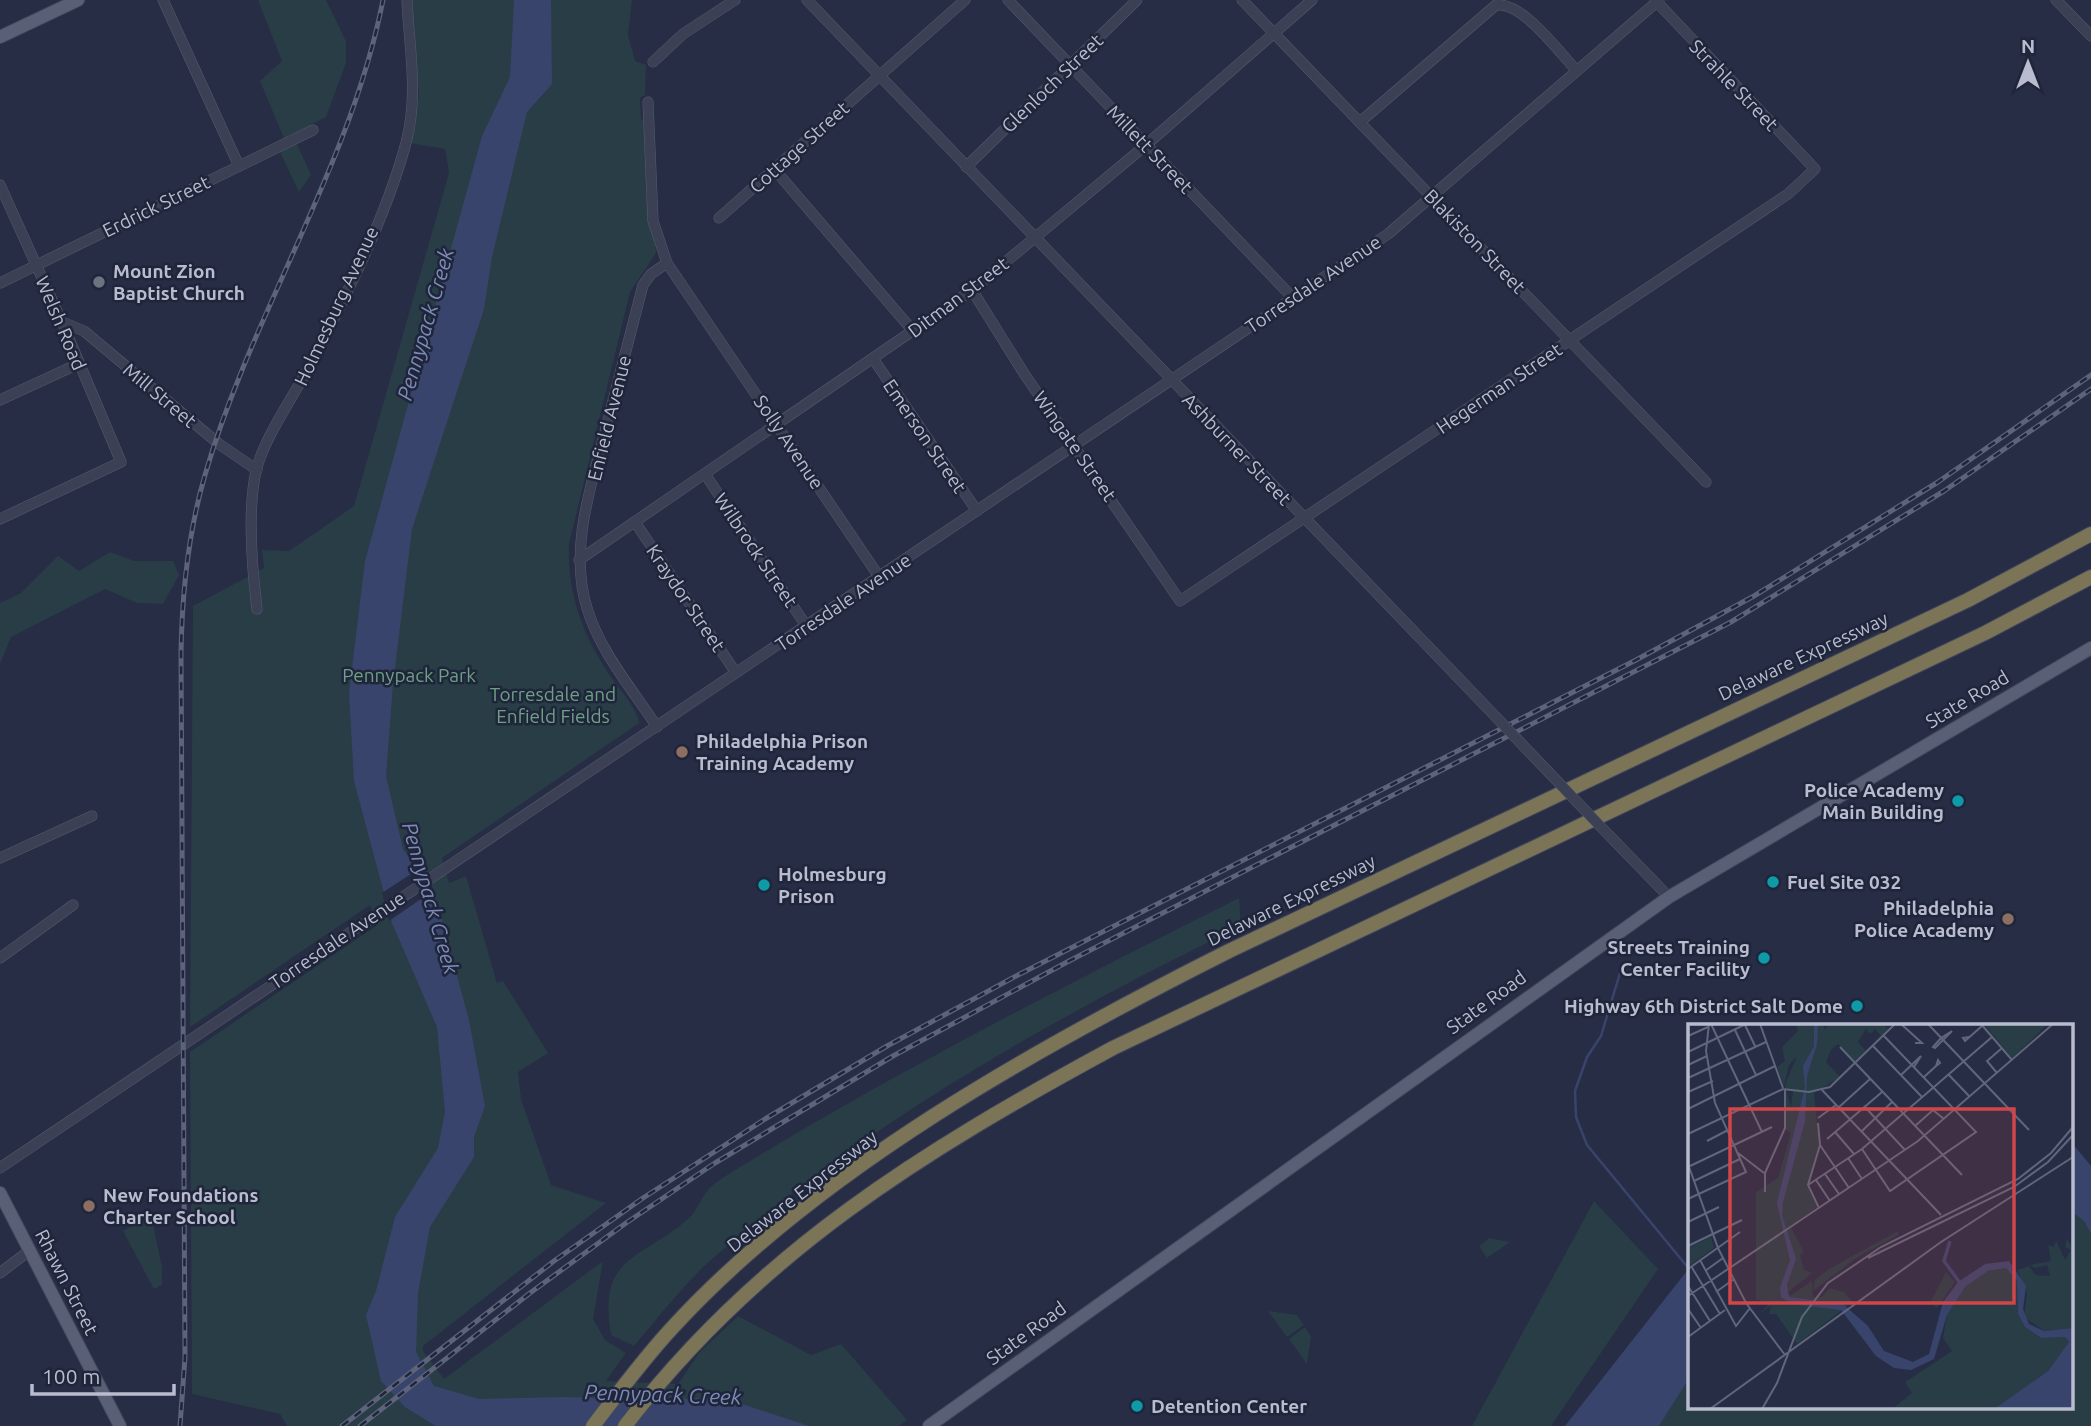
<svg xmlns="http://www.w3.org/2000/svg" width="2091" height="1426" viewBox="0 0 2091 1426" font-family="Ubuntu,sans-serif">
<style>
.green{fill:#283d46}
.water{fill:#39446c}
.pier{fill:#262d45}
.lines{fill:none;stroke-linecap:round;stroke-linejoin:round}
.stream{stroke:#39446c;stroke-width:2.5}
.minor-casing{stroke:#565b6f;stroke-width:11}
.major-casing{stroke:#44495e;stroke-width:14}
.highway-casing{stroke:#42485c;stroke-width:16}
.minor{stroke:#3b4054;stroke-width:10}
.major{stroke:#595f74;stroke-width:12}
.highway{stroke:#7b7457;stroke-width:14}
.rail-casing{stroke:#5d637b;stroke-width:5}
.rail{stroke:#1f253a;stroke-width:2.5;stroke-dasharray:8;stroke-linecap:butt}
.minor-bridge-casing{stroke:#565b6f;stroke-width:11;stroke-linecap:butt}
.minor-bridge{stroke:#3b4054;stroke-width:10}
.worship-dot{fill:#6b7280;stroke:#1f253a;stroke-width:2.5}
.education-dot{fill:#8d6e63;stroke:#1f253a;stroke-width:2.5}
.culture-dot{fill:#0f9aa8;stroke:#1f253a;stroke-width:2.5}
.labels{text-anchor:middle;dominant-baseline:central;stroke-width:5;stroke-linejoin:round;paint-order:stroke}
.street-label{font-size:19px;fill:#b8bcce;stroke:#1f253a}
.poi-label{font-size:19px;font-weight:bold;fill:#b8bcce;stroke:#1f253a;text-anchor:start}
.park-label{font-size:19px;fill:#6ea084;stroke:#1f253a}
.water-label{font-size:21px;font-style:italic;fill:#7e8bb6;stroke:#1f253a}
.inset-river{fill:none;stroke:#39446c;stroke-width:3.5}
.inset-road{fill:none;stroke:#60667c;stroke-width:2}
.view{fill:#d04649;fill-opacity:0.15;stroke:#d04649;stroke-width:3.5}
.inset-edge{fill:none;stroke:#b8bcce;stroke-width:3.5}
</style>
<rect width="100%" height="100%" fill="#262d45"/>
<g class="green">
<polygon points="258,0 326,0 346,41 346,63 326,117 284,138 260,81 282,61"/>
<path d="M412,0H632L628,35L635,61L646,65L645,95L640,98L641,119L645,121L647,183L656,253L630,292L569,544C567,594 583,636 611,677C620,690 637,708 639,723L442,858L449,883L466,876L497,983L503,981L548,1053L518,1072L521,1099L551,1185L606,1203L423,1346V1351L444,1379L603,1261L593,1319L605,1340L626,1353L606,1381L678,1384L699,1353L738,1316L811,1355L841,1344L907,1420L899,1426H287L280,1414L192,1394L190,1052L376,926L370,905L190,1027L193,606L264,568L262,550L289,551L354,506L449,173L445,149L410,143L419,96Z"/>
<polygon points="296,142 311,175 299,192 279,150"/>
<polygon points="110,552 134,561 173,561 179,575 163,604 137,603 105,589 11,637 0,664 0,603 21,593 58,556 79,571"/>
<path d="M1239,898L1241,926C1053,1018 870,1121 712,1259C684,1284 659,1317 634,1346L611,1335C597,1253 642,1261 690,1217C698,1209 701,1198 708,1190C714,1183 723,1178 730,1173C895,1072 1066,985 1239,898Z"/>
<polygon points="1594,1201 1658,1269 1551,1426 1472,1426"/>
<polygon points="2072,1212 2084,1221 2091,1234 2091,1426 1659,1426 1690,1377 1690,1407 2072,1407"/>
<polygon points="151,1216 162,1267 162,1285 154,1289 123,1231"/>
<polygon points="1489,1238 1510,1242 1487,1258 1479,1246"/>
<polygon points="1268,1311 1297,1315 1304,1325 1287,1337"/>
<polygon points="1305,1327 1311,1337 1307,1364 1289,1339"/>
</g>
<g class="water">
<polygon points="514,0 551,0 552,84 527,112 492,257 484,309 412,529 393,684 386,776 403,849 436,898 469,1020 485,1106 474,1137 474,1157 430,1227 418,1293 416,1352 434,1386 479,1399 566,1397 666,1400 721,1397 809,1426 436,1426 405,1407 381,1381 366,1315 376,1291 395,1217 438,1148 445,1112 437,1027 392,923 354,781 349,693 365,561 482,136 510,77"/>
<polygon points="2072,1143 2091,1166 2091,1234 2084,1221 2072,1212"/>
<polygon points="1690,1267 1690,1377 1659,1426 1565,1426"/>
</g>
<polygon class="pier" points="420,868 434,890 389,921 382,893"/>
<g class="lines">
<polyline class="stream" points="1620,973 1601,1036 1587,1057 1575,1091 1576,1117 1587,1145 1690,1270"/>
<defs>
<g id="minor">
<polyline points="163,0 239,166"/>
<polyline points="807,0 1495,716"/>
<polyline points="1008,0 1293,298"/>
<polyline points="1242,0 1706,482"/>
<polyline points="2056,0 2091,36"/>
<polyline points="653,62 683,34 735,0"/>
<polyline points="648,102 653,221 667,263 880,578"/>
<path d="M1360,122L1496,5C1523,2 1559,52 1577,71"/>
<polyline points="966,167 1137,0"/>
<polyline points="775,170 913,331"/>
<polyline points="0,185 62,322 121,462 0,519"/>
<polyline points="719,218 965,0"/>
<polyline points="0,283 313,130"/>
<polyline points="972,290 1025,375 1180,601 1788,194 1815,169 1655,0"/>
<polyline points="62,322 84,331 219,444 257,470"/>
<polyline points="874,360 977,511"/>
<polyline points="0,400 78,364"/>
<polyline points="705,474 807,627"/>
<polyline points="635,522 736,673"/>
<polyline points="579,560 972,290 1146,145 1312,0"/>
<path d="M257,609C252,568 247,512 256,471C264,438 293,397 309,367C346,296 385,220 406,143C419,94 409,48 407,0"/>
<path d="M657,727C633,690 600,652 587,608C568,547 593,480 608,420C620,375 631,330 643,285L651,274L667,263"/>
<polyline points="1601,827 1669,897"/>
<polyline points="0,858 92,816"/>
<polyline points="0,958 73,905"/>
<polyline points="0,1168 1388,234 1659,0"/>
<polyline points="0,1273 29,1251"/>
</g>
<g id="major">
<polyline points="0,37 78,0"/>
<polyline points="0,1193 120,1426"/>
<polyline points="929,1426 1669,897 2091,648"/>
</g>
<g id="highway">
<path d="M593,1426C619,1392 644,1358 673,1327C818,1169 1038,1047 1229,951L1968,600L2091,534"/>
<path d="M625,1426C758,1252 923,1151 1113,1048L1985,633L2091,577"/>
</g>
</defs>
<use href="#minor" class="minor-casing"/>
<use href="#major" class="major-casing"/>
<use href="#highway" class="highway-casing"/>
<use href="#minor" class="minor"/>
<use href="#major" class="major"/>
<use href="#highway" class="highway"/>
<defs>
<g id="rail">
<path d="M180,1426L185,1357L181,653C182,593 188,533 205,475C252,312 350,168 383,0"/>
<polyline points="342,1426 554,1261 643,1198 765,1119 887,1046 1018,975 1636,660 1754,596 1938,482 2091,375"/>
<polyline points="360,1426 530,1293 626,1223 715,1163 893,1056 1069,961 1731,622 1944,491 2091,389"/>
</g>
</defs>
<use href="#rail" class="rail-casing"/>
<use href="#rail" class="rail"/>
<defs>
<polyline id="minor-bridge" points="1495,716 1601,827"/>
</defs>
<use href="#minor-bridge" class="minor-bridge-casing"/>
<use href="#minor-bridge" class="minor-bridge"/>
</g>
<circle class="worship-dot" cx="99" cy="282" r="7"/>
<g class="education-dot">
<circle cx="682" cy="752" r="7"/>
<circle cx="2008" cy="919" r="7"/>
<circle cx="89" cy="1206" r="7"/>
</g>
<g class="culture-dot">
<circle cx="1958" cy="801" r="7"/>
<circle cx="1773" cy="882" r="7"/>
<circle cx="764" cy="885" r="7"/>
<circle cx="1764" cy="958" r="7"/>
<circle cx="1857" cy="1006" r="7"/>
<circle cx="1137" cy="1406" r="7"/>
</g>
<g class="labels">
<g class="street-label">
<text transform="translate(1052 83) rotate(-44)">Glenloch Street</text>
<text transform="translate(1734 85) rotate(46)">Strahle Street</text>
<text transform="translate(799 147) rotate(-42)">Cottage Street</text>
<text transform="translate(1150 149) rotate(46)">Millett Street</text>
<text transform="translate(156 206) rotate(-26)">Erdrick Street</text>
<text transform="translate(1475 241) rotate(46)">Blakiston Street</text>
<text transform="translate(1313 284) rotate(-34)">Torresdale Avenue</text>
<text transform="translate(958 297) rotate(-37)">Ditman Street</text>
<text transform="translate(336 306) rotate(-65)">Holmesburg Avenue</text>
<text transform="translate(61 323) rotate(67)">Welsh Road</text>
<text transform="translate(1499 388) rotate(-34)">Hegerman Street</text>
<text transform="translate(160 395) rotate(40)">Mill Street</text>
<text transform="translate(609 418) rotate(-76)">Enfield Avenue</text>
<text transform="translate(925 436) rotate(56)">Emerson Street</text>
<text transform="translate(789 442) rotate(56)">Solly Avenue</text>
<text transform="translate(1075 446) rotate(55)">Wingate Street</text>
<text transform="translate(1237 449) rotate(46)">Ashburner Street</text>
<text transform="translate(756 550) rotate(56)">Wilbrock Street</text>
<text transform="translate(686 598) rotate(56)">Kraydor Street</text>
<text transform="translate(843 602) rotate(-34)">Torresdale Avenue</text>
<text transform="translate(1803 656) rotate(-25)">Delaware Expressway</text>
<text transform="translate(1967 699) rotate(-31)">State Road</text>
<text transform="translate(1291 900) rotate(-26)">Delaware Expressway</text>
<text transform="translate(337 940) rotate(-34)">Torresdale Avenue</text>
<text transform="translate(1486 1002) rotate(-36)">State Road</text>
<text transform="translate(802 1191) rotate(-38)">Delaware Expressway</text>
<text transform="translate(67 1282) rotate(63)">Rhawn Street</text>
<text transform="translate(1026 1333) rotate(-36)">State Road</text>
</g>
<g class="poi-label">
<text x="113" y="271">Mount Zion<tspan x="113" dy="22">Baptist Church</tspan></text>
<text x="696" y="741">Philadelphia Prison<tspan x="696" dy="22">Training Academy</tspan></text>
<text x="1944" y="790" text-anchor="end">Police Academy<tspan x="1944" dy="22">Main Building</tspan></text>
<text x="778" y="874">Holmesburg<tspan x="778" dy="22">Prison</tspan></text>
<text x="1787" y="882">Fuel Site 032</text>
<text x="1994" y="908" text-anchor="end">Philadelphia<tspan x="1994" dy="22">Police Academy</tspan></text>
<text x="1750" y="947" text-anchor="end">Streets Training<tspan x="1750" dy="22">Center Facility</tspan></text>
<text x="1843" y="1006" text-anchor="end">Highway 6th District Salt Dome</text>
<text x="103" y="1195">New Foundations<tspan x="103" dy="22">Charter School</tspan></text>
<text x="1151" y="1406">Detention Center</text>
</g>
<g class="park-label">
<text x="409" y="675">Pennypack Park</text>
<text x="553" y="694">Torresdale and<tspan x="553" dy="22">Enfield Fields</tspan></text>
</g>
<g class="water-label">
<text transform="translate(425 324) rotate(-74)">Pennypack Creek</text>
<text transform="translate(431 898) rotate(74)">Pennypack Creek</text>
<text transform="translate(663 1394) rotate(2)">Pennypack Creek</text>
</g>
</g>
<g transform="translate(1688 1024)">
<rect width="385" height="385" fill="#262d45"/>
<path d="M108,0H137L136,6L142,0H195L200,5L193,12L187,5L182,10L178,5L170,18L178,27L167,37L150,20L143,26L138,38L152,53L126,69L131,120L119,162L129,183L102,202L116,228L112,231L116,246L124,249L99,269L102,272L124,257L125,273H134L142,264L156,268L165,278L109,320L88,290H81L83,282L69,291L81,280L68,275V168L90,154L103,109L97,105L98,67L103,83L105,67L97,64L98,58L109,32L123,17L101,41L96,62L89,43L97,37L94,23L110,7ZM296,0H360L324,34ZM210,207V211L168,234L125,267L127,256L141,245ZM23,213L26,224L0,243V224ZM368,216L377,236L383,226L377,223L379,215L385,224V304L356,307L336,293L339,269L329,246L341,242L348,251L362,252L359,241L347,244L342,241L363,237L360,221L366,223ZM318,244L329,257L330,290L337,303L353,314L377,313L381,318L361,346L306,385H204L224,369L217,358L264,327L255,314L259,291L277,263L300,247ZM258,248L267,258L249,284L242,279Z" fill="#283d46"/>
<path d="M126,0H130L129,20L119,52L117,97L95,178L94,191L108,235L99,261L101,273L155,280L180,302L196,327L225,338L241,330L255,278L270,258L297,240L321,237L338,262L335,285L341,300L356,307L385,304V385H306L360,347L381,318L377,313L353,314L337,303L330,290L329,257L318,244L300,247L277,263L259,291L246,335L223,346L206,344L188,332L153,286L103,280L93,273L92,264L102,236L89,179L117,63L115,42L126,22Z" fill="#39446c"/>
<path class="inset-river" d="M262,217L256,237L272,259"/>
<path class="inset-road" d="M23,0L74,108M72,0L95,64M213,0L234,19H227M240,0L341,106M293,0L324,36M57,1L67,22M47,6L68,51M264,7L247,24L245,23L253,14ZM0,12L20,3M281,13L275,14L277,17L294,2M185,22L234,73M152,23L274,151M0,28L58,0M0,41L19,32M309,49L299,37L314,24M260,50L282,73M213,51L233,32L226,43M236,53L248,42L252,39L250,36L248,42M0,54L78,18M134,66L253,191M0,68L25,57M176,82L217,126M150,84L182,55M0,85L87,42M130,94L148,81M130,99L132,121L120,161L131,184M227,102L245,86L256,95M147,108L166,130M173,108L204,78M0,110L95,65L121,68L142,63L207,0M139,115L194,68M19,117L40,106M132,121L161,164M174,125L202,167L288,108L196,12M50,129L76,149M160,134L174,155M0,140L30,224L58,279L97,331M2,142L84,103M137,150L151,170M128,156L142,177M6,157L52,135M120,161L174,125L304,13M77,168V149L97,104V66M0,175L58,148L27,79L18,27L21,0M0,198L31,183M0,222L54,196M180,234L326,163L360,138L385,111M12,236L48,302L62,284M3,242L32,290M0,245L52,208M17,247L35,234M0,262L22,297M28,268L46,255M0,272L230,117L365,0M0,285L13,304M0,313L37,286M22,385L253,218L385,133M74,385L89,359L114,293L140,259L193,223L330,155L363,129L385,103"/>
<path class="view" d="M42,85H326V279H42Z"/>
<rect width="385" height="385" class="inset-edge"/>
</g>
<g transform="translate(2028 63)" stroke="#1f253a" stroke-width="5" paint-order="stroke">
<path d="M0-5L12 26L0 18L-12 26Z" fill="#b8bcce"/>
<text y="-10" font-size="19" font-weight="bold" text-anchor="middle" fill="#b8bcce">N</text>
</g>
<path d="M32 1384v10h142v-10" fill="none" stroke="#b8bcce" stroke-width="3.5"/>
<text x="42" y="1384" font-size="21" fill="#b8bcce" stroke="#1f253a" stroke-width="5" paint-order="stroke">100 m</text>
</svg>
